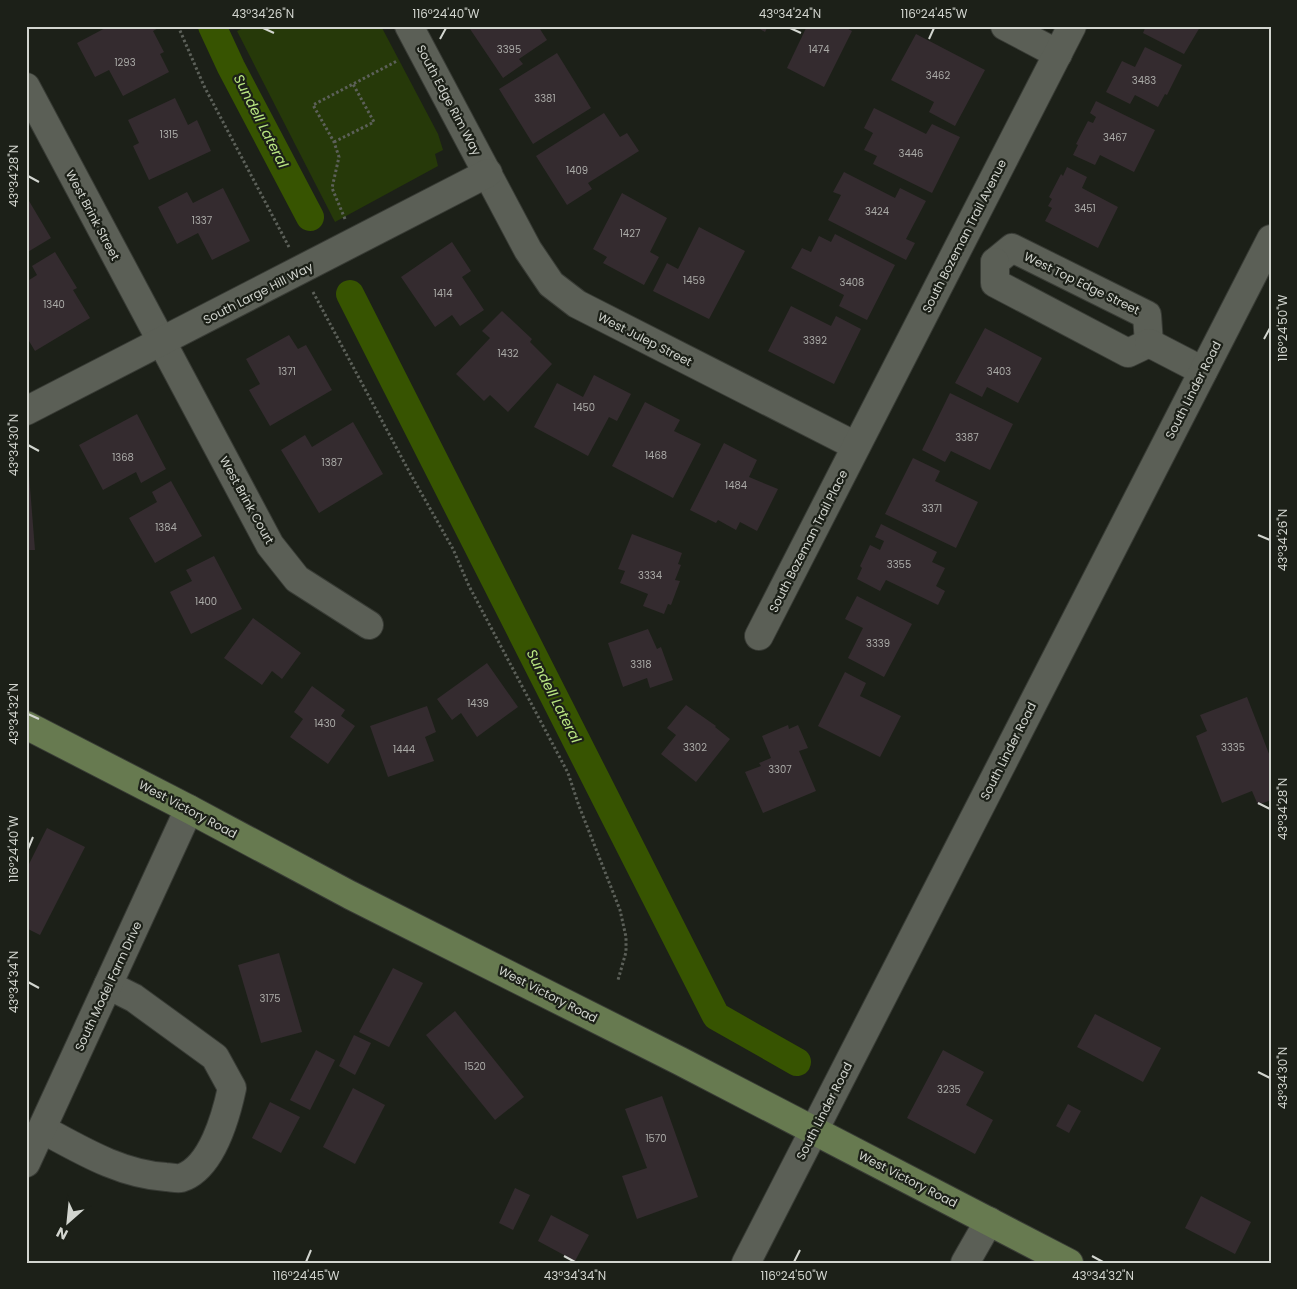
<svg xmlns="http://www.w3.org/2000/svg" width="1297" height="1289" viewBox="0 0 1297 1289" font-family="Poppins,sans-serif">
<style>
.green{fill:#263909}
.lines{fill:none;stroke-linecap:round;stroke-linejoin:round}
.canal{stroke:#375401;stroke-width:28}
.building{fill:#342b2f}
.minor-casing{stroke:#383b35;stroke-width:30}
.major-casing{stroke:#383b35;stroke-width:30}
.path{stroke:#5c6059;stroke-width:3;stroke-dasharray:2.5 2.5;stroke-linecap:butt}
.minor{stroke:#5b5f56;stroke-width:28}
.major{stroke:#677a50;stroke-width:28}
.ticks{fill:none;stroke:#d2d5cf;stroke-width:2}
.labels{text-anchor:middle;dominant-baseline:central;stroke-width:4.5;stroke-linejoin:round;paint-order:stroke}
.number-label{font-size:10px;fill:#aaaaa7}
.street-label{font-size:12px;fill:#d2d5cf;stroke:#1c2018}
.water-label{font-size:14px;font-style:italic;fill:#b9e682;stroke:#1c2018}
.neatline{fill:none;stroke:#d2d5cf;stroke-width:2}
.ticks-label{font-size:12px;text-anchor:middle;fill:#d2d5cf}
</style>
<rect width="100%" height="100%" fill="#1c2018"/>
<polygon class="green" points="248,26 381,26 438,134 443,150 435,154 438,166 335,222 237,31"/>
<g class="lines">
<g class="canal">
<polyline points="212,26 231,67 310,217"/>
<polyline points="350,294 716,1016 797,1062"/>
</g>
</g>
<g class="building">
<polygon points="109,26 162,26 153,31 164,52 160,54 169,72 123,96 109,70 95,77 77,43"/>
<polygon points="468,26 538,26 547,40 519,59 523,64 503,78"/>
<polygon points="755,26 768,26 765,32"/>
<polygon points="807,26 843,26 852,31 824,87 787,68"/>
<polygon points="1146,26 1199,26 1200,27 1184,54 1143,33"/>
<polygon points="916,34 985,70 955,126 929,112 934,102 891,80"/>
<polygon points="1145,47 1182,65 1167,95 1165,94 1158,107 1135,95 1130,104 1106,92 1122,61 1135,67"/>
<polygon points="557,53 591,108 533,144 499,89"/>
<polygon points="175,98 188,125 197,120 211,151 149,180 133,146 139,143 128,120"/>
<polygon points="1096,101 1155,130 1134,172 1100,155 1095,165 1073,155 1078,145 1076,144 1088,121 1093,123 1096,117 1090,113"/>
<polygon points="874,108 926,134 932,124 960,137 932,193 873,164 877,156 864,150 873,133 864,128"/>
<polygon points="604,113 620,137 627,133 639,151 588,183 592,189 567,205 536,156"/>
<polygon points="1067,167 1087,177 1082,188 1118,207 1098,248 1045,221 1052,208 1048,206 1052,199 1049,197 1061,174 1063,176"/>
<polygon points="844,172 895,198 900,188 926,201 906,239 915,243 906,260 828,220 841,195 833,192"/>
<polygon points="223,188 250,241 212,260 198,233 177,244 158,207 187,192 193,203"/>
<polygon points="622,193 667,218 650,252 659,257 644,285 603,263 607,257 593,249"/>
<polygon points="29,201 51,238 26,253 26,203"/>
<polygon points="699,227 745,251 709,319 653,291 667,263 678,269"/>
<polygon points="835,234 895,265 867,320 839,306 844,295 791,268 802,248 811,252 819,236 831,242"/>
<polygon points="452,242 471,271 462,277 484,310 460,326 452,315 435,327 401,277"/>
<polygon points="55,252 77,288 73,290 90,318 35,351 26,336 26,282 37,275 32,266"/>
<polygon points="791,306 831,326 836,316 861,329 834,384 768,351"/>
<polygon points="502,311 532,339 530,342 552,364 508,412 490,395 484,401 456,374 490,338 482,331"/>
<polygon points="985,328 1042,358 1018,403 987,387 982,397 955,383"/>
<polygon points="289,335 298,349 306,345 332,390 270,426 249,390 260,384 246,359"/>
<polygon points="594,375 631,394 617,421 609,417 588,456 534,427 557,383 583,397"/>
<polygon points="950,393 1013,424 990,470 951,451 945,462 922,450"/>
<polygon points="645,402 680,420 674,431 701,444 673,498 612,466"/>
<polygon points="137,414 166,469 141,483 136,472 103,490 79,445"/>
<polygon points="353,422 383,474 319,513 281,450 305,435 312,447"/>
<polygon points="724,443 757,460 749,477 778,489 757,531 740,522 736,530 718,520 716,523 690,510"/>
<polygon points="913,458 940,471 935,481 978,502 956,548 885,514"/>
<polygon points="26,475 29,475 35,550 26,550"/>
<polygon points="171,481 202,536 155,563 129,518 157,502 152,492"/>
<polygon points="881,524 937,552 932,562 945,568 936,586 945,591 938,605 886,580 880,591 857,579 862,568 860,566 870,545 880,550 884,541 875,537"/>
<polygon points="632,534 682,553 678,564 681,565 675,580 680,581 671,605 668,604 664,614 643,606 648,594 620,583 625,571 618,569"/>
<polygon points="214,556 242,609 191,634 170,592 192,581 186,570"/>
<polygon points="857,596 912,624 884,677 848,658 863,628 845,619"/>
<polygon points="253,618 301,653 282,679 272,671 262,685 224,658"/>
<polygon points="648,629 657,649 661,647 673,680 650,688 647,678 623,687 608,643"/>
<polygon points="487,663 518,707 477,737 461,713 452,720 437,699"/>
<polygon points="845,672 866,683 860,696 901,716 880,757 818,726"/>
<polygon points="312,686 345,710 341,716 355,726 328,764 290,737 303,719 294,712"/>
<polygon points="1247,697 1271,759 1271,800 1258,805 1252,791 1222,803 1196,736 1207,731 1200,715"/>
<polygon points="686,705 716,726 715,727 730,739 696,782 661,754 676,735 667,728"/>
<polygon points="427,706 436,732 425,737 434,761 388,777 370,726"/>
<polygon points="788,725 789,729 798,725 808,748 799,751 816,791 763,813 745,772 761,766 759,763 771,758 762,736"/>
<polygon points="47,828 85,847 40,935 26,928 26,870"/>
<polygon points="279,953 302,1032 261,1043 238,965"/>
<polygon points="393,968 423,983 389,1047 359,1032"/>
<polygon points="455,1011 524,1097 495,1120 426,1035"/>
<polygon points="1095,1014 1161,1048 1143,1082 1077,1047"/>
<polygon points="354,1035 371,1043 355,1075 339,1066"/>
<polygon points="316,1050 335,1060 310,1110 290,1100"/>
<polygon points="943,1050 984,1072 966,1105 993,1120 975,1154 907,1118"/>
<polygon points="353,1088 385,1105 355,1164 323,1147"/>
<polygon points="662,1096 698,1197 637,1219 622,1176 647,1168 625,1109"/>
<polygon points="270,1102 300,1117 281,1153 252,1138"/>
<polygon points="1068,1104 1081,1111 1069,1133 1056,1126"/>
<polygon points="515,1188 530,1195 513,1230 499,1223"/>
<polygon points="1201,1196 1251,1222 1235,1254 1185,1228"/>
<polygon points="551,1215 589,1235 575,1261 538,1241"/>
</g>
<g class="lines">
<defs>
<g id="minor">
<polyline points="409,26 528,250 551,284 577,304 856,446"/>
<polyline points="1005,26 1058,54"/>
<polyline points="26,87 270,545 297,579 369,625"/>
<polyline points="995,262 1012,248 1147,315 1149,343"/>
<polyline points="995,262 995,283 1128,353 1149,343"/>
<polyline points="1149,343 1203,371"/>
<polyline points="26,411 488,173"/>
<polyline points="759,636 1072,26"/>
<path d="M42,1129C81,1150 120,1174 166,1177C170,1177 177,1179 181,1178C212,1168 226,1116 232,1088L215,1057L134,998L108,985"/>
<polyline points="26,1163 189,809"/>
<polyline points="746,1263 1271,239"/>
<polyline points="965,1263 989,1221"/>
</g>
<polyline id="major" points="26,725 189,809 350,895 680,1061 1069,1263"/>
</defs>
<use href="#minor" class="minor-casing"/>
<use href="#major" class="major-casing"/>
<g class="path">
<polyline points="178,26 204,86 289,247"/>
<polyline points="334,142 374,122 353,84"/>
<polyline points="345,219 332,188 339,157 334,142 313,105 397,61"/>
<polyline points="313,292 411,475 453,549 469,586 568,773 579,806 620,910 626,937 626,952 618,980"/>
</g>
<use href="#minor" class="minor"/>
<use href="#major" class="major"/>
</g>
<path class="ticks" d="M263,28L274,33M790,28L801,33M440,39L446,28M929,39L934,28M28,176L39,182M1264,339L1270,328M28,445L39,451M1258,535L1270,540M28,714L39,719M1258,803L1270,809M28,849L33,837M28,982L39,988M1258,1072L1270,1078M564,1256L575,1262M1092,1256L1103,1262M306,1262L311,1250M794,1262L800,1250"/>
<g class="labels">
<g class="number-label">
<text x="509" y="49">3395</text>
<text x="819" y="49">1474</text>
<text x="125" y="62">1293</text>
<text x="938" y="75">3462</text>
<text x="1144" y="80">3483</text>
<text x="545" y="98">3381</text>
<text x="169" y="134">1315</text>
<text x="1115" y="137">3467</text>
<text x="911" y="153">3446</text>
<text x="577" y="170">1409</text>
<text x="1085" y="208">3451</text>
<text x="877" y="211">3424</text>
<text x="202" y="220">1337</text>
<text x="630" y="233">1427</text>
<text x="694" y="280">1459</text>
<text x="852" y="282">3408</text>
<text x="443" y="293">1414</text>
<text x="54" y="304">1340</text>
<text x="815" y="340">3392</text>
<text x="508" y="353">1432</text>
<text x="287" y="371">1371</text>
<text x="999" y="371">3403</text>
<text x="584" y="407">1450</text>
<text x="967" y="437">3387</text>
<text x="656" y="455">1468</text>
<text x="123" y="457">1368</text>
<text x="332" y="462">1387</text>
<text x="736" y="485">1484</text>
<text x="932" y="508">3371</text>
<text x="166" y="527">1384</text>
<text x="899" y="564">3355</text>
<text x="650" y="575">3334</text>
<text x="206" y="601">1400</text>
<text x="878" y="643">3339</text>
<text x="641" y="664">3318</text>
<text x="478" y="703">1439</text>
<text x="325" y="723">1430</text>
<text x="695" y="747">3302</text>
<text x="1233" y="747">3335</text>
<text x="404" y="749">1444</text>
<text x="780" y="769">3307</text>
<text x="270" y="998">3175</text>
<text x="475" y="1066">1520</text>
<text x="949" y="1089">3235</text>
<text x="656" y="1138">1570</text>
</g>
<g class="street-label">
<text transform="translate(449 100) rotate(62)">South Edge Rim Way</text>
<text transform="translate(93 215) rotate(62)">West Brink Street</text>
<text transform="translate(964 236) rotate(-63)">South Bozeman Trail Avenue</text>
<text transform="translate(1082 283) rotate(26)">West Top Edge Street</text>
<text transform="translate(258 293) rotate(-27)">South Large Hill Way</text>
<text transform="translate(645 339) rotate(27)">West Julep Street</text>
<text transform="translate(1193 390) rotate(-63)">South Linder Road</text>
<text transform="translate(247 500) rotate(61)">West Brink Court</text>
<text transform="translate(808 541) rotate(-63)">South Bozeman Trail Place</text>
<text transform="translate(1008 751) rotate(-63)">South Linder Road</text>
<text transform="translate(188 809) rotate(28)">West Victory Road</text>
<text transform="translate(108 986) rotate(-65)">South Model Farm Drive</text>
<text transform="translate(548 994) rotate(27)">West Victory Road</text>
<text transform="translate(824 1111) rotate(-63)">South Linder Road</text>
<text transform="translate(908 1179) rotate(27)">West Victory Road</text>
</g>
<g class="water-label">
<text transform="translate(261 121) rotate(63)">Sundell Lateral</text>
<text transform="translate(554 696) rotate(63)">Sundell Lateral</text>
</g>
</g>
<rect width="1297" height="1289" fill="none" stroke="#1c2018" stroke-width="55"/>
<g transform="translate(68 1222) rotate(207)" stroke="#1c2018" stroke-width="4" paint-order="stroke">
<path d="M0-4L9 19L0 12L-9 19Z" fill="#d2d5cf"/>
<text y="-8" font-size="14" font-weight="bold" text-anchor="middle" fill="#d2d5cf">N</text>
</g>
<rect x="28" y="28" width="1242" height="1234" class="neatline"/>
<g class="ticks-label">
<text x="263" y="18">43°34'26"N</text>
<text x="446" y="18">116°24'40"W</text>
<text x="790" y="18">43°34'24"N</text>
<text x="934" y="18">116°24'45"W</text>
<text transform="translate(14 176) rotate(-90)" y="4">43°34'28"N</text>
<text transform="translate(1283 328) rotate(-90)" y="4">116°24'50"W</text>
<text transform="translate(14 445) rotate(-90)" y="4">43°34'30"N</text>
<text transform="translate(1283 540) rotate(-90)" y="4">43°34'26"N</text>
<text transform="translate(14 714) rotate(-90)" y="4">43°34'32"N</text>
<text transform="translate(1283 809) rotate(-90)" y="4">43°34'28"N</text>
<text transform="translate(14 849) rotate(-90)" y="4">116°24'40"W</text>
<text transform="translate(14 982) rotate(-90)" y="4">43°34'34"N</text>
<text transform="translate(1283 1078) rotate(-90)" y="4">43°34'30"N</text>
<text x="306" y="1280">116°24'45"W</text>
<text x="575" y="1280">43°34'34"N</text>
<text x="794" y="1280">116°24'50"W</text>
<text x="1103" y="1280">43°34'32"N</text>
</g>
</svg>
